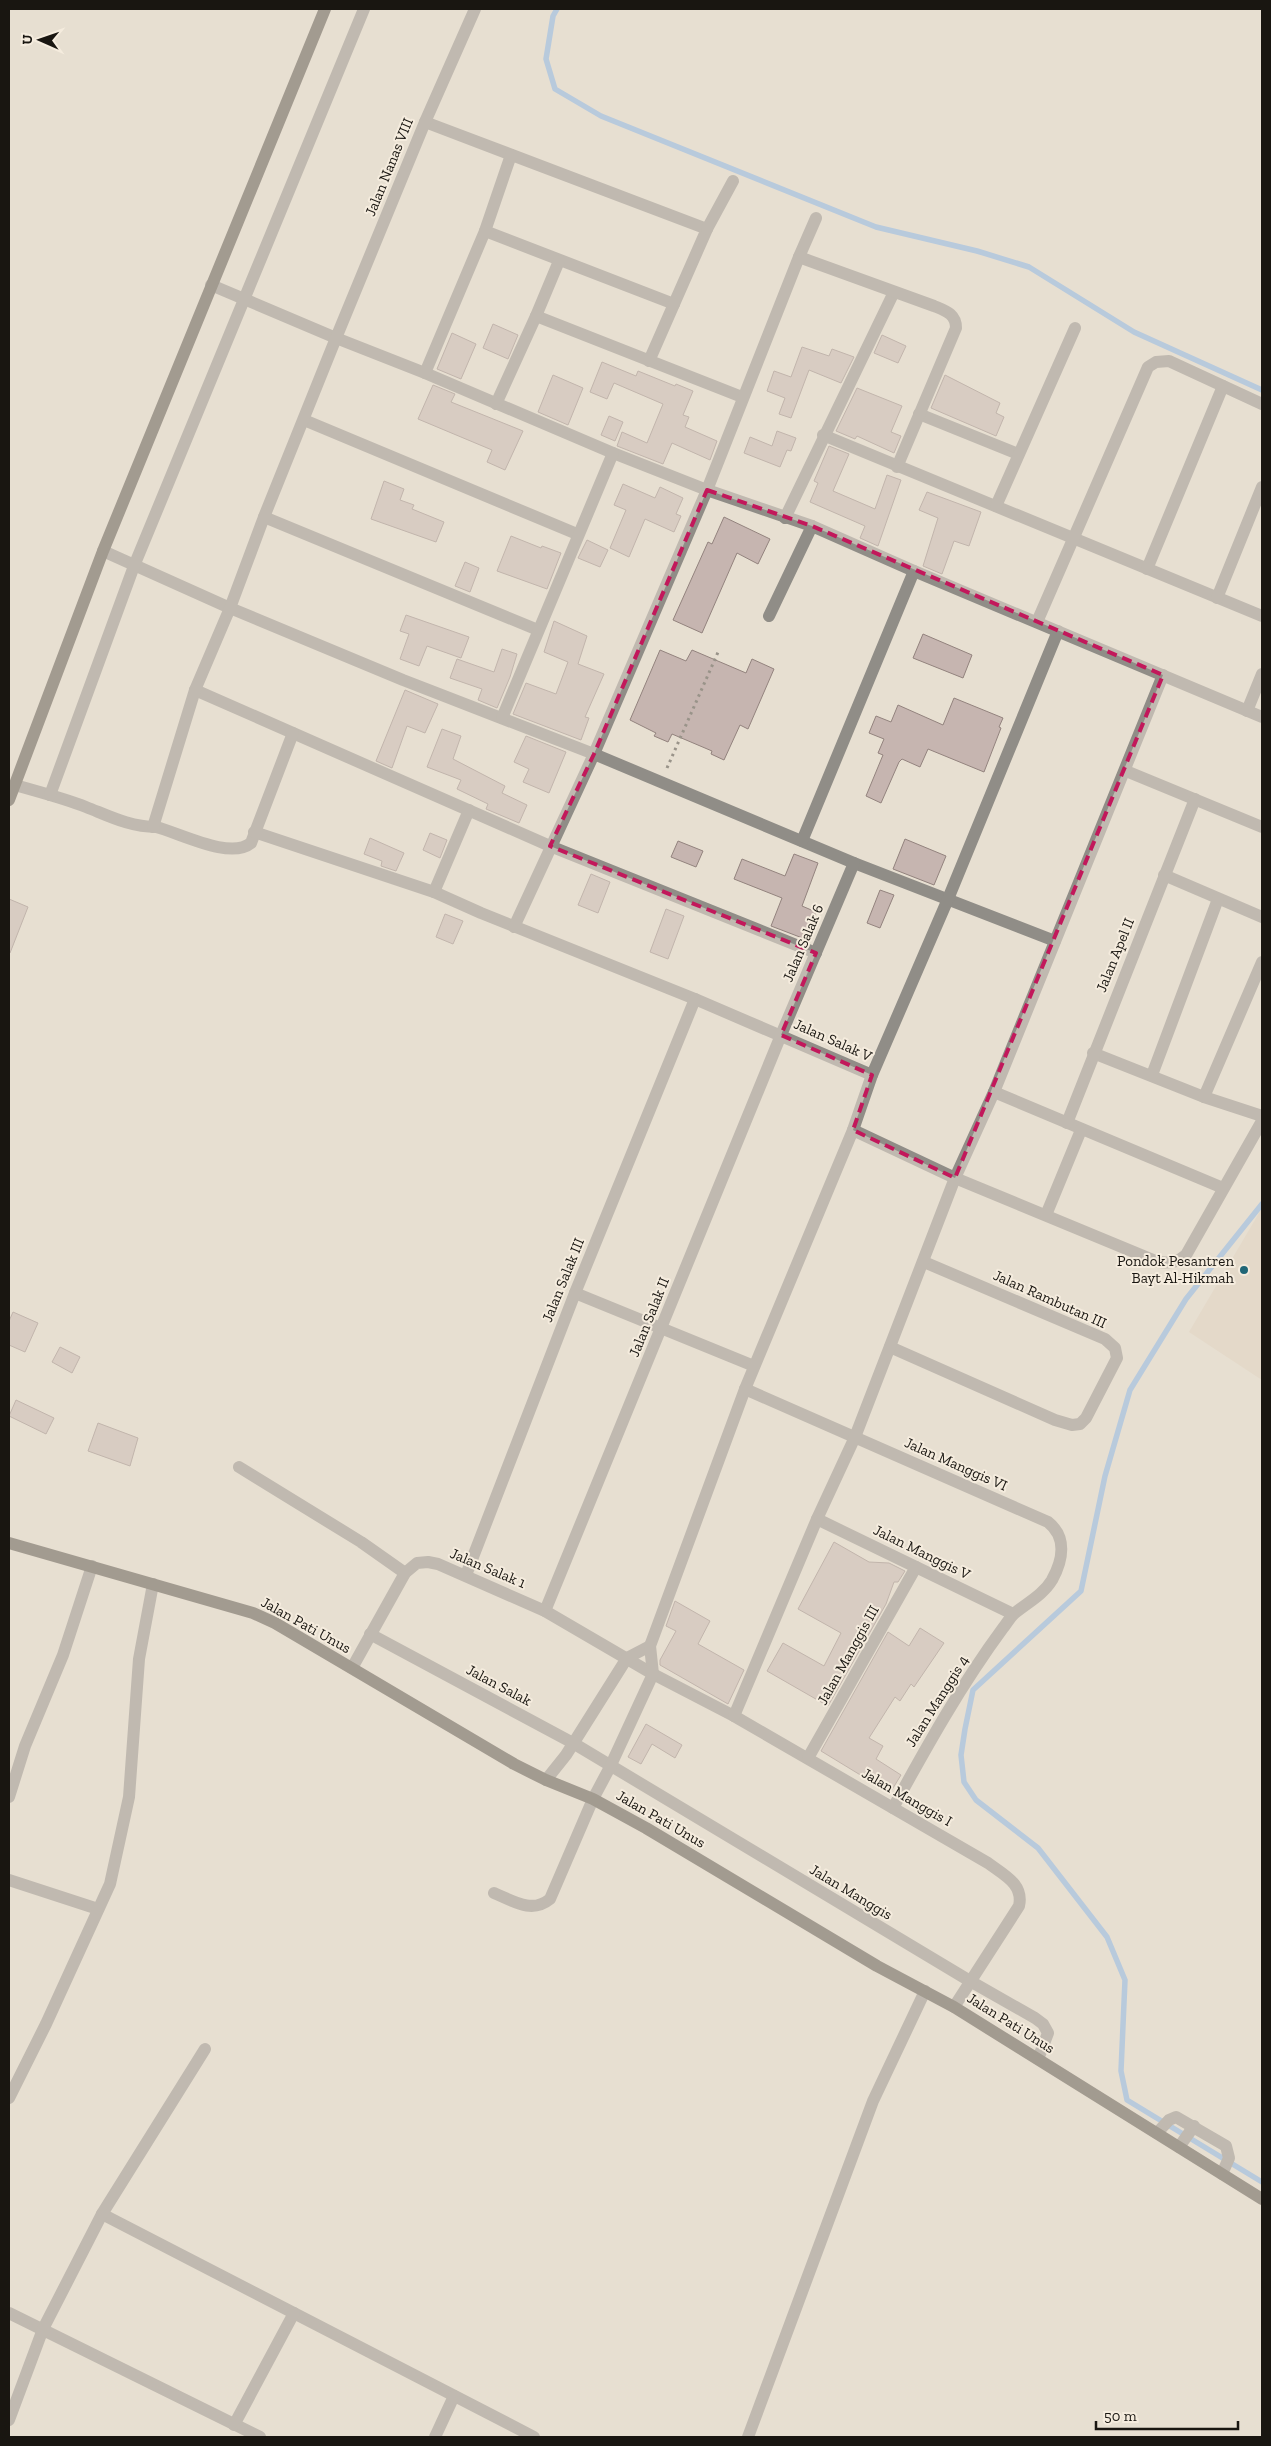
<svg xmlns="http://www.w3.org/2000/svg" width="1271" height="2446" viewBox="0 0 1271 2446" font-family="'Zilla Slab',serif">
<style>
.built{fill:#dfd3be}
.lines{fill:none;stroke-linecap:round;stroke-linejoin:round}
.stream{stroke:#7eb1e9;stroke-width:5.5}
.building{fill:#c6b5b0;stroke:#93837e}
.path{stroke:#999389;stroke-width:3;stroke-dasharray:2.5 4;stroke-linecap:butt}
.minor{stroke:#908d87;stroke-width:12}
.major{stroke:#4f4a40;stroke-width:12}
.marked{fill:none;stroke:#c2185b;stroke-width:4;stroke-dasharray:10 6;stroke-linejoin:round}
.poi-dot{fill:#206676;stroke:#f5ecde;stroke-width:2}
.labels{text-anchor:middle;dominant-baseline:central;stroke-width:4;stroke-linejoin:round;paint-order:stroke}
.street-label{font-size:15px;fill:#191611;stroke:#f5ecde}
.poi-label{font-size:15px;fill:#191611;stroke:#f5ecde;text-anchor:end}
</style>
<rect width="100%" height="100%" fill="#e7dfd1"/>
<polygon class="built" points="1262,1208 1262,1380 1189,1332"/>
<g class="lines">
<g class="stream">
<polyline points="557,9 553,16 546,59 555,89 601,116 876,227 977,251 1029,267 1134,332 1262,390"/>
<polyline points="1262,1204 1186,1299 1130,1390 1105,1476 1081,1591 973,1690 965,1729 961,1755 964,1782 976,1800 1038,1848 1107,1937 1125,1980 1121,2071 1127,2100 1262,2182"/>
</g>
</g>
<g class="building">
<polygon points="493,324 518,335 508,359 483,348"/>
<polygon points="452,333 476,344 461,379 437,369"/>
<polygon points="882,335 906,346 898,363 874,353"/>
<polygon points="802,347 829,356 832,349 854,357 841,383 809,370 791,418 779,414 785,398 767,391 774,371 791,377"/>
<polygon points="602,362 636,376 638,371 675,386 676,384 693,391 683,415 689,417 685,427 717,441 710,460 672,443 663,464 617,446 622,432 647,443 663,404 614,383 607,399 590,392"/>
<polygon points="553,375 583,388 568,425 538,412"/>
<polygon points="945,375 1000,403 996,413 1004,417 996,436 931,408"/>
<polygon points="433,385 455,394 451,402 523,431 505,470 487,462 492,450 418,419"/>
<polygon points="857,388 902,406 891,432 901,436 894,453 857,436 855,439 836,431"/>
<polygon points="609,416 623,422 615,441 601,435"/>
<polygon points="777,431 796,438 791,451 787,450 780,467 744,453 750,437 772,446"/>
<polygon points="829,446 849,454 833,491 875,509 887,475 901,480 878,546 860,538 865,526 810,502 818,483 814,481"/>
<polygon points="384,481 404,489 400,500 414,505 412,509 444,522 436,542 371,519"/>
<polygon points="623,484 655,498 660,487 683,498 676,514 681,516 674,532 645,519 629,557 610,548 626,510 614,505"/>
<polygon points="927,492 981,512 969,546 954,541 942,574 923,566 938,518 919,510"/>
<polygon points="724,517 770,539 758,564 737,553 702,633 673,620 708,542 712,544"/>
<polygon points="511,536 541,548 542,546 561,553 547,589 497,571"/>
<polygon points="587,540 608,550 600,567 578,558"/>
<polygon points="465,562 479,568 470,592 455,586"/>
<polygon points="406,615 469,637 461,658 427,646 419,666 400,659 409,634 400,631"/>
<polygon points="554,621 587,636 578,664 604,674 585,717 589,718 581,740 513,714 526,683 556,694 568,662 544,652"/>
<polygon points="923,634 972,655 963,678 913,658"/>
<polygon points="502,649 517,654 510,677 497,708 478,700 482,689 450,678 457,659 494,672"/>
<polygon points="660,650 686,661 692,650 746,673 752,659 774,669 748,729 740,725 724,760 711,754 712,751 672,734 668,742 654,736 656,733 630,720"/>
<polygon points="405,690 438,704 425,733 407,726 392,768 376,761"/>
<polygon points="954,698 1003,718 999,727 1001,728 984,772 928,749 920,767 902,759 899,762 881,803 866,796 883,755 878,753 884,739 869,733 876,716 891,722 898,705 943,725"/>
<polygon points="442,729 461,736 453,759 505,786 502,793 527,805 519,823 486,809 488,804 457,789 461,780 427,767"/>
<polygon points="526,736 566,752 549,793 523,782 529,769 514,762"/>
<polygon points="430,833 447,840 440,858 423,850"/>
<polygon points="370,838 404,853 396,871 381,866 382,861 364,854"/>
<polygon points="905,839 946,856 934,885 893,869"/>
<polygon points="678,841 703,851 696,867 671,857"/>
<polygon points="794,854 818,863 802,906 816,912 805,939 771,926 782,898 734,879 742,859 785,876"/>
<polygon points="591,874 610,882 598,913 578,905"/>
<polygon points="880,890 894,895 880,928 867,923"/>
<polygon points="9,899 28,907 10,953 9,953"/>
<polygon points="666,909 684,916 668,959 650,952"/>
<polygon points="445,914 463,921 453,944 436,937"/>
<polygon points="13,1312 38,1323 25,1352 9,1345 9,1321"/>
<polygon points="60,1347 80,1357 72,1373 52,1362"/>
<polygon points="16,1400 54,1418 46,1434 9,1416"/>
<polygon points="98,1423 138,1438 130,1466 88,1451"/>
<polygon points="834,1542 869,1562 889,1563 905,1571 898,1582 894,1582 886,1604 828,1706 767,1671 783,1643 824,1666 841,1633 798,1609"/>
<polygon points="675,1601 710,1621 698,1644 744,1670 728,1704 660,1665 660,1660 676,1631 666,1626"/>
<polygon points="920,1628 944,1643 914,1687 911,1684 900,1701 895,1697 869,1738 883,1746 876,1759 901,1775 890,1793 821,1751 888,1632 909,1646"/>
<polygon points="646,1724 682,1745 675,1758 652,1744 641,1764 628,1757"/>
</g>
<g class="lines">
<polyline class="path" points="667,768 719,650"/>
<g class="minor">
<polyline points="425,122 707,229 674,304 485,231"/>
<polyline points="707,229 733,181"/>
<polyline points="799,257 816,218"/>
<polyline points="559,261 536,316 742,397"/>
<polyline points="211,285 336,338 425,373 613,453 707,490 812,526 914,571 1262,717"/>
<polyline points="649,361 674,304"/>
<polyline points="425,373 485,231 511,155"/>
<polyline points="496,404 536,316"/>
<polyline points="919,414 1018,454"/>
<polyline points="304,420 577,534"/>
<polyline points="823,435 1262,616"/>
<polyline points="996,506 1075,328"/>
<polyline points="264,517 538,630"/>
<polyline points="785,518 894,292"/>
<polyline points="103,551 230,608 403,680 594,754 854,863 1055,941"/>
<polyline points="1147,569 1223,386"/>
<polyline points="1217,598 1262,487"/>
<polyline points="769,616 812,526"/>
<polyline points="1037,622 1148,367 1156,362 1169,361 1262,404"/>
<polyline points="195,690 550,846 816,953"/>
<polyline points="1247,711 1262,674"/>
<polyline points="502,718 613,453"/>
<polyline points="1126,771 1262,827"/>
<path d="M15,785C39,792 63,798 86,807C109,816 130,827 156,827C180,833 230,860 251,843L293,733"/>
<polyline points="50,795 134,566 364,9"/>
<polyline points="153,827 195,690 230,608 264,517 336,338 425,122 475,9"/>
<polyline points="254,832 434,892 481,913 695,999 872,1075"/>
<polyline points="802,841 914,571"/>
<polyline points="1164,875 1262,917"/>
<polyline points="434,892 469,810"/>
<path d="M514,927L594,754L707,490L799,257L934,306C946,311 956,314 956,328L897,467"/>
<polyline points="1093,1053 1204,1097 1262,1116"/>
<polyline points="1152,1075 1218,899"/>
<polyline points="994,1092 1223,1188"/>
<polyline points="1204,1097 1262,962"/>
<polyline points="1067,1123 1195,799"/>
<path d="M853,1130L955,1178L1158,1262C1169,1263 1177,1263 1186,1255L1262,1121"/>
<polyline points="1046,1215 1081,1130"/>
<polyline points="575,1293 754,1366"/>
<polyline points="890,1347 1055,1420 1072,1425 1080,1424 1086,1418 1117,1358 1115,1348 1105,1339 924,1262"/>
<path d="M745,1389L1048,1522C1067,1537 1063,1560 1052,1580C1043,1595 1027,1603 1015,1613C1010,1617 1007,1623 1003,1628C961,1685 927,1746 893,1808"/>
<polyline points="239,1467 361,1542 405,1573"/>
<polyline points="817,1519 1013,1614"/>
<polyline points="466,1575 575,1293 695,999"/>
<polyline points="545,1611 781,1035 854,863"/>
<polyline points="370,1634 573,1743 970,1981 1035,2018 1043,2024 1048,2033 1038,2059"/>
<path d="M352,1668L405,1573L417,1563L428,1562L438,1564L545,1611L653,1674L734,1716L988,1863C1004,1875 1024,1884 1019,1906L954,2007"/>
<polyline points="734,1716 817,1519 855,1437 955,1178 994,1092 1163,675"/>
<polyline points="808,1758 916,1567"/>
<polyline points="546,1780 566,1755 627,1658 650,1646"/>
<polyline points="9,1797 25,1746 63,1655 92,1566"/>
<polyline points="9,1880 98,1909"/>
<path d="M494,1893C513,1901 532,1914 550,1899L593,1799L610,1767L653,1674L650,1646L745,1389L853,1130L872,1075L948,899L1058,631"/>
<polyline points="9,2098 46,2024 110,1884 129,1797 139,1659 153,1584"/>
<polyline points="1157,2133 1169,2120 1176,2117 1226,2146 1229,2158 1222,2174"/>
<polyline points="1179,2147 1194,2126"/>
<polyline points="102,2214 534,2437"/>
<polyline points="9,2313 260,2437"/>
<polyline points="9,2420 43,2329 102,2214 205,2049"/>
<polyline points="234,2425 294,2313"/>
<polyline points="435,2437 454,2396"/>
<polyline points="748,2437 873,2101 925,1991"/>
</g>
<g class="major">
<polyline points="9,800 103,551 325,9"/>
<polyline points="9,1543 253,1613 275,1623 514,1764 546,1780 593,1799 646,1828 877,1966 954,2007 1262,2199"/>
</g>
</g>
<path d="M0 0H1271V2446H0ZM707,490L812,526L1163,675L955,1178L853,1130L872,1075L781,1035L816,953L550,846L594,754Z" fill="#e7dfd1" fill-opacity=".55" fill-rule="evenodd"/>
<path class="marked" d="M707,490L812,526L1163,675L955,1178L853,1130L872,1075L781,1035L816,953L550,846L594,754Z"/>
<circle class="poi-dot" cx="1244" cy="1270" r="5"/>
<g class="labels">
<g class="street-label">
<text transform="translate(389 167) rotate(-68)">Jalan Nanas VIII</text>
<text transform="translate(803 943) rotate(-67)">Jalan Salak 6</text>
<text transform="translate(1115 955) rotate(-68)">Jalan Apel II</text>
<text transform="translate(833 1040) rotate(24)">Jalan Salak V</text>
<text transform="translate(563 1280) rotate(-68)">Jalan Salak III</text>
<text transform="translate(1050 1299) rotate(24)">Jalan Rambutan III</text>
<text transform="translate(649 1317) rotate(-68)">Jalan Salak II</text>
<text transform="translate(956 1464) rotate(24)">Jalan Manggis VI</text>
<text transform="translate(922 1552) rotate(26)">Jalan Manggis V</text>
<text transform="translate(488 1568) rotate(23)">Jalan Salak 1</text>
<text transform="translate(306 1625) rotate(29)">Jalan Pati Unus</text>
<text transform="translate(848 1655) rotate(-61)">Jalan Manggis III</text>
<text transform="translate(499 1685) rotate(28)">Jalan Salak</text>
<text transform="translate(937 1701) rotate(-58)">Jalan Manggis 4</text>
<text transform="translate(907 1797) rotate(30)">Jalan Manggis I</text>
<text transform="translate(661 1819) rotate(30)">Jalan Pati Unus</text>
<text transform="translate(851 1892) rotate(31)">Jalan Manggis</text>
<text transform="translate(1011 2023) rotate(32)">Jalan Pati Unus</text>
</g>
<g class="poi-label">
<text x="1234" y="1261">Pondok Pesantren<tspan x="1234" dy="17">Bayt Al-Hikmah</tspan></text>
</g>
</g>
<rect width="1271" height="2446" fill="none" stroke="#191611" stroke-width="20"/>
<g transform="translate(40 40) rotate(272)" stroke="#f5ecde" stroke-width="4" paint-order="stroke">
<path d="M0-4L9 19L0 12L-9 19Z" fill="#191611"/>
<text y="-8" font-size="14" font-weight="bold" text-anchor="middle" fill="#191611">U</text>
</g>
<path d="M1096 2421v8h142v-8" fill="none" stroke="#191611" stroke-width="2.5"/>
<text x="1104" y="2421" font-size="15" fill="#191611" stroke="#f5ecde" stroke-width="4" paint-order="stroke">50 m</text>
</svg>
